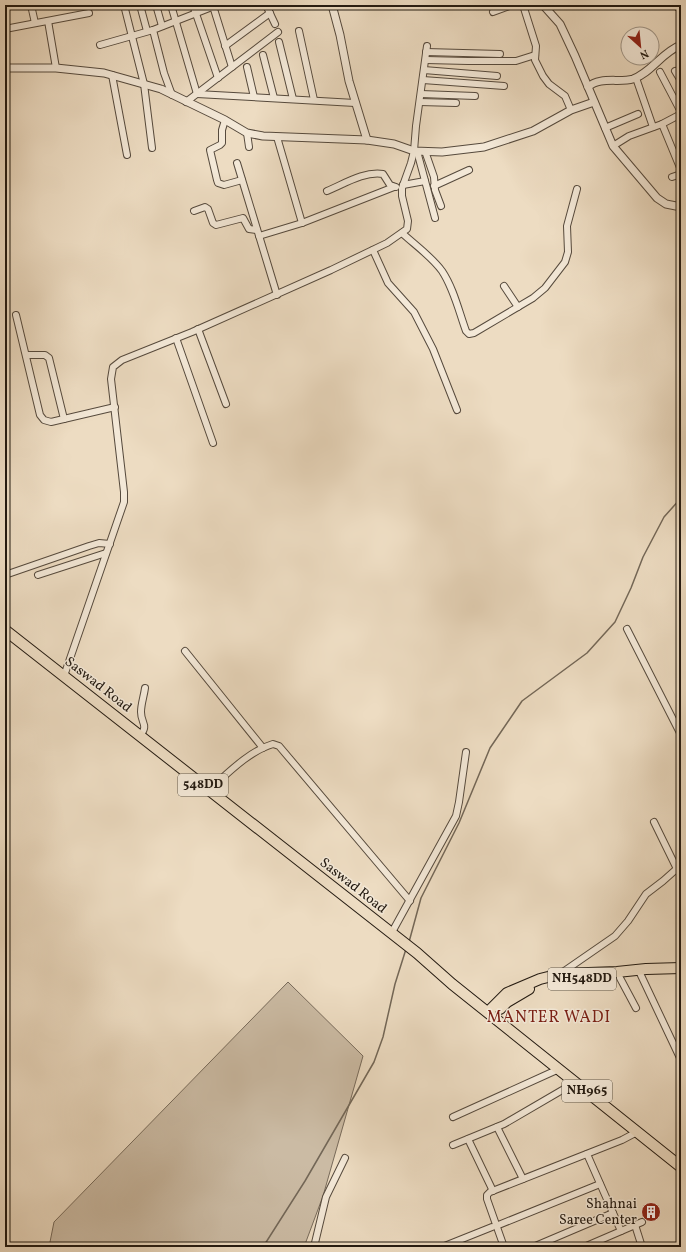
<svg xmlns="http://www.w3.org/2000/svg" width="686" height="1252" viewBox="0 0 686 1252" font-family="Vollkorn,serif">
<style>
.green{fill:#cbbba4;stroke:#776a5a}
.lines{fill:none;stroke-linecap:round;stroke-linejoin:round}
.stream{stroke:#736757;stroke-width:1.5}
.minor-casing{stroke:#564a3d;stroke-width:8}
.tertiary-casing{stroke:#564a3d;stroke-width:9}
.trunk-casing{stroke:#231a11;stroke-width:12}
.minor{stroke:#f3e8d7;stroke-width:6}
.tertiary{stroke:#f3e8d7;stroke-width:7}
.trunk{stroke:#eddcc2;stroke-width:10}
.labels{text-anchor:middle;dominant-baseline:central;stroke-width:3;stroke-linejoin:round;paint-order:stroke}
.shield{fill:#f3e8d7;stroke:#61584c;stroke-width:1}
.shield-label{font-size:13px;font-weight:bold;fill:#231a11}
.street-label{font-size:14px;fill:#231a11;stroke:#f3e8d7}
.poi-label{font-size:14px;fill:#231a11;stroke:#f3e8d7;text-anchor:end}
.quarter-label{font-size:16px;letter-spacing:1px;fill:#7a1f14;stroke:#f3e8d7}
</style>
<rect width="100%" height="100%" fill="#eddcc2"/>
<filter id="stains"><feTurbulence type="fractalNoise" baseFrequency=".005" numOctaves="4"/><feColorMatrix values="0 0 0 0 .2 0 0 0 0 .09 0 0 0 0 .02 0 0 0 .5 -.17"/></filter>
<radialGradient id="worn" r=".72"><stop offset=".6" stop-color="#630" stop-opacity="0"/><stop offset="1" stop-color="#630" stop-opacity=".3"/></radialGradient>
<polygon class="green" points="288,982 363,1056 323,1196 304,1247 49,1247 54,1222"/>
<g class="lines">
<g class="stream">
<polyline points="409,942 421,898 459,823 490,748 522,701 587,653 615,622 631,588 643,557 664,517 681,498"/>
<polyline points="263,1247 305,1181 374,1062 383,1037 395,984 406,949"/>
</g>
<defs>
<g id="minor">
<polyline points="31,5 35,23"/>
<polyline points="124,5 144,84 152,148"/>
<polyline points="140,5 147,31"/>
<polyline points="156,5 162,26"/>
<polyline points="171,5 197,94 355,103"/>
<polyline points="193,5 218,78"/>
<polyline points="266,5 275,24"/>
<polyline points="523,5 536,46 535,60 543,76 549,84 565,96 571,110"/>
<polyline points="676,5 681,11"/>
<polyline points="213,6 232,67"/>
<polyline points="493,12 512,5"/>
<polyline points="48,21 56,68"/>
<polyline points="5,29 89,13"/>
<polyline points="299,31 314,100"/>
<polyline points="279,42 293,99"/>
<polyline points="100,45 153,30"/>
<polyline points="225,46 270,13"/>
<polyline points="426,52 500,54"/>
<polyline points="263,55 274,98"/>
<polyline points="426,60 468,61 516,61 535,55"/>
<polyline points="247,67 254,97"/>
<polyline points="424,70 497,76"/>
<polyline points="675,71 681,81"/>
<polyline points="660,72 681,112"/>
<polyline points="112,75 127,155"/>
<polyline points="636,78 653,127"/>
<polyline points="423,80 504,86"/>
<polyline points="421,94 475,96"/>
<polyline points="172,95 164,73 153,30 217,5"/>
<polyline points="186,102 278,32"/>
<polyline points="420,102 456,103"/>
<polyline points="225,120 222,130 222,143 220,145 210,150 217,180 218,183 224,185 242,180"/>
<polyline points="662,124 681,170"/>
<polyline points="605,128 638,114"/>
<polyline points="247,133 249,147"/>
<polyline points="277,137 302,223"/>
<polyline points="613,146 629,136 662,124 681,114"/>
<polyline points="417,151 435,218"/>
<polyline points="425,151 434,177 435,190 441,206"/>
<polyline points="237,163 277,295"/>
<polyline points="672,177 681,174"/>
<polyline points="403,185 425,181"/>
<polyline points="434,186 469,170"/>
<path d="M327,191C344,184 364,171 383,174L390,185L396,187"/>
<polyline points="194,211 205,207 208,209 213,223 216,225 243,218 249,229 257,230"/>
<path d="M402,233C415,245 432,257 442,271C454,289 459,312 466,331L469,334L474,333L533,298L545,288L565,262L568,252L567,226L577,189"/>
<polyline points="259,236 302,223 394,187"/>
<polyline points="373,250 388,283 414,312 433,349 457,410"/>
<polyline points="504,286 518,307"/>
<polyline points="16,315 40,415 44,420 51,422 115,407"/>
<polyline points="198,329 226,404"/>
<polyline points="176,338 213,443"/>
<polyline points="26,355 45,355 49,358 64,419"/>
<polyline points="5,575 89,546 99,543 110,544"/>
<polyline points="38,575 106,553"/>
<polyline points="627,629 681,735"/>
<polyline points="185,651 263,748"/>
<polyline points="64,676 124,502 124,492 111,379 113,367 122,360 192,332 331,270 387,243 407,229 408,221 402,196 402,188 411,163 414,151 416,126 427,46"/>
<path d="M140,736C149,724 141,724 141,712C141,704 144,696 145,688"/>
<path d="M209,790C227,774 249,751 273,744L279,746L410,901"/>
<polyline points="654,822 677,869"/>
<polyline points="391,934 456,816 459,802 466,752"/>
<polyline points="638,969 681,1060"/>
<polyline points="620,978 636,1008"/>
<polyline points="561,980 560,974 615,936 628,921 646,894 663,881 681,865"/>
<polyline points="453,1117 559,1069"/>
<polyline points="497,1127 523,1179"/>
<polyline points="468,1139 493,1191"/>
<polyline points="453,1145 504,1124 576,1082"/>
<polyline points="587,1154 621,1231"/>
<polyline points="635,1225 642,1247"/>
<polyline points="496,1226 600,1184"/>
<polyline points="314,1247 326,1197 345,1158"/>
<polyline points="442,1247 492,1227"/>
<polyline points="504,1247 487,1199 487,1195 490,1192 622,1140 637,1132"/>
<polyline points="533,1247 613,1213"/>
<polyline points="584,1247 642,1222"/>
</g>
<g id="tertiary">
<polyline points="332,5 340,35 349,81 367,140"/>
<polyline points="543,5 560,24 575,56 613,146 657,198 666,204 681,207"/>
<polyline points="5,68 56,68 104,73 161,89 225,120 247,133 263,136 367,140 394,144 414,151 442,152 484,147 533,131 571,110 594,102"/>
<path d="M588,87C600,76 619,83 633,79C651,73 662,52 681,45"/>
</g>
<g id="trunk">
<polyline points="5,630 417,953 452,984 681,1167"/>
<polyline points="500,1009 507,1002 529,989"/>
<polyline points="488,1012 507,993 540,979 560,974 617,972 646,969 681,968"/>
</g>
</defs>
<use href="#minor" class="minor-casing"/>
<use href="#tertiary" class="tertiary-casing"/>
<use href="#trunk" class="trunk-casing"/>
<use href="#minor" class="minor"/>
<use href="#tertiary" class="tertiary"/>
<use href="#trunk" class="trunk"/>
</g>
<defs>
<symbol id="building-disc" viewBox="-11 -11 22 22"><circle r="9.5" fill="#8f2418" stroke="#f3e8d7"/><path d="M-4-6H4V6H1V3H-1V6H-4ZM-2.5-4.3h1.7v1.8h-1.7ZM.8-4.3h1.7v1.8H.8ZM-2.5-1h1.7V.8h-1.7ZM.8-1h1.7V.8H.8Z" fill="#fff"/></symbol>
</defs>
<g fill-rule="evenodd">
<use href="#building-disc" x="640" y="1201" width="22" height="22"/>
</g>
<g class="labels">
<g class="shield">
<rect x="178" y="774" width="50" height="22" rx="3"/>
<rect x="548" y="968" width="68" height="22" rx="3"/>
<rect x="562" y="1080" width="50" height="22" rx="3"/>
</g>
<g class="shield-label">
<text x="203" y="785">548DD</text>
<text x="582" y="979">NH548DD</text>
<text x="587" y="1091">NH965</text>
</g>
<g class="street-label">
<text transform="translate(98 685) rotate(38)">Saswad Road</text>
<text transform="translate(353 886) rotate(38)">Saswad Road</text>
</g>
<g class="poi-label">
<text x="637" y="1204">Shahnai<tspan x="637" dy="16">Saree Center</tspan></text>
</g>
<g class="quarter-label">
<text x="549" y="1018">MANTER WADI</text>
</g>
</g>
<rect width="686" height="1252" fill="none" stroke="#eddcc2" stroke-width="20"/>
<rect x="6" y="6" width="674" height="1240" fill="none" stroke="#231a11" stroke-width="2"/>
<rect x="10" y="10" width="666" height="1232" fill="none" stroke="#231a11"/>
<g transform="translate(640 46) rotate(153)"><circle r="19" fill="#f3e8d7" stroke="#a09688"/>
<path d="M0-3L7 15L0 10L-7 15Z" fill="#8f2418"/>
<text y="-6" font-size="11" font-weight="bold" text-anchor="middle" fill="#231a11">N</text>
</g>
<rect width="100%" height="100%" filter="url(#stains)"/>
<rect width="100%" height="100%" fill="url(#worn)"/>
</svg>
